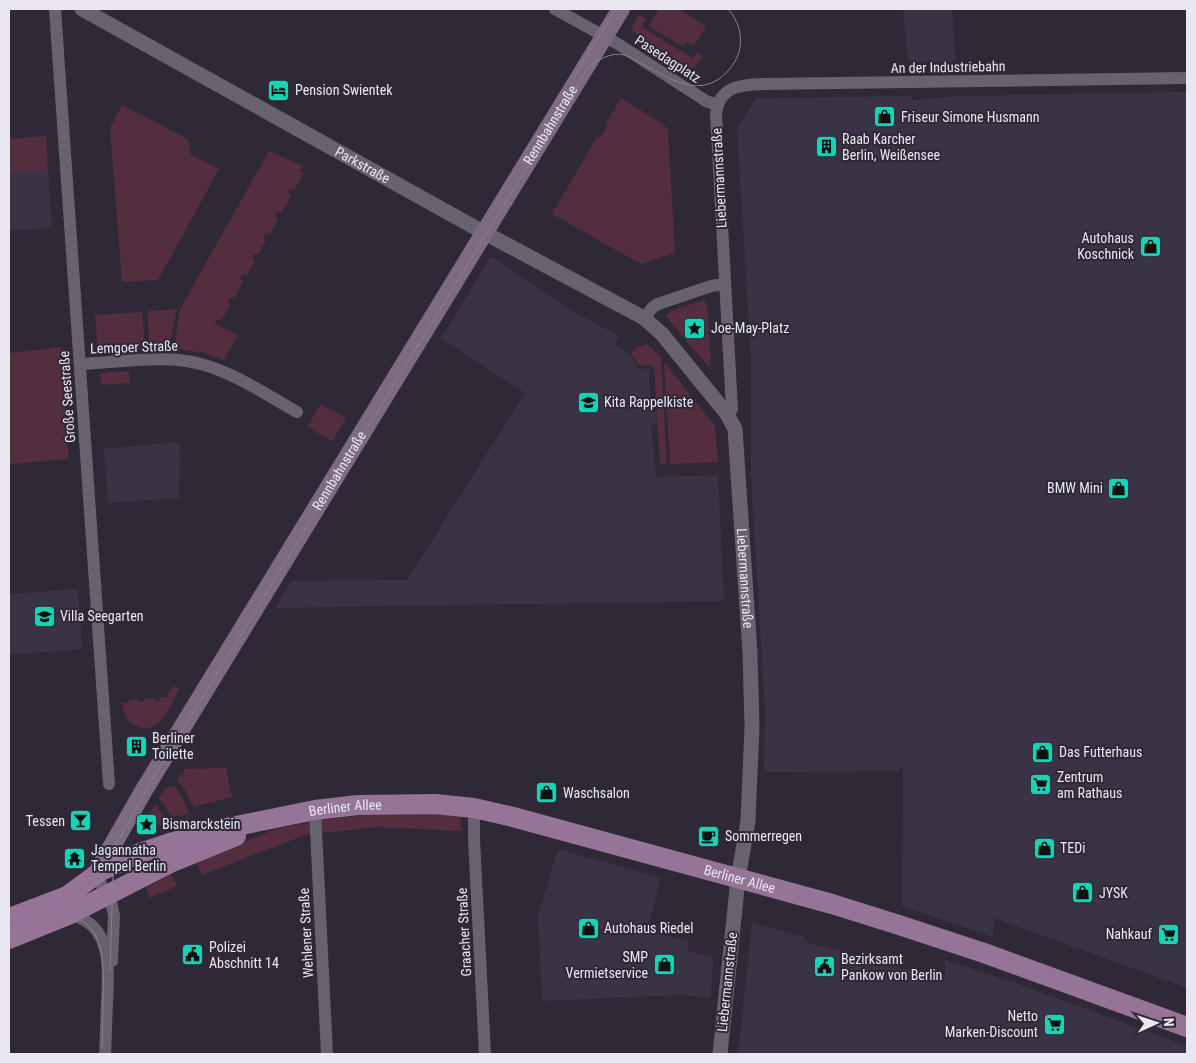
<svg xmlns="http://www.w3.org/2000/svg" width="1196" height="1063" viewBox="0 0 1196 1063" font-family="'Roboto Condensed',sans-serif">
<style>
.built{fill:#3a3245}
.green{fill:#542e3e}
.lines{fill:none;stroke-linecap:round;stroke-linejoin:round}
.minor{stroke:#676170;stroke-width:12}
.tertiary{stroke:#676170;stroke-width:15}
.secondary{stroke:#7f6a84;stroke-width:18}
.primary{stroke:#967498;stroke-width:20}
.tram{stroke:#87828e;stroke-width:1}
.labels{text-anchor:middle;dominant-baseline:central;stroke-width:4;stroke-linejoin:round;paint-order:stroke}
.street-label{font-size:14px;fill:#eae7f0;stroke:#2f2937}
.poi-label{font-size:14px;fill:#eae7f0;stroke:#2f2937;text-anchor:start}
</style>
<rect width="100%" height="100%" fill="#2f2937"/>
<g class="built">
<polygon points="903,9 952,9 956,63 908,61"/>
<polygon points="1187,92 1187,988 994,918 993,937 902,906 903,768 899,767 899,771 764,772 765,711 751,476 751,360 737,129 756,98 911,96 912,100 960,96"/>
<polygon points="48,170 52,228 9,231 9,173"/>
<polygon points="491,256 574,312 619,336 615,344 631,355 639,369 649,368 651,412 656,412 657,423 651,424 656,477 718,475 724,601 275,608 291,581 407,580 525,393 441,338"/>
<polygon points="180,442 179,498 108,503 104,449"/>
<polygon points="78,589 82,649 9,655 9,594"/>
<polygon points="558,849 661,878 647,930 689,942 687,951 714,958 710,998 681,995 542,1001 538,916"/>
<polygon points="752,923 804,937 803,941 945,980 945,960 1018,984 1187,1046 1187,1054 738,1054"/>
</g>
<g class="green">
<polygon points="659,9 678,9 706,26 694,46 687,42 684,47 649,26"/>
<polygon points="639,15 646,19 642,27 692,58 697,53 703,56 696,67 688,68 631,30"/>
<polygon points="621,98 664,125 668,130 675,253 641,264 552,214 597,137 600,138 607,127 605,125"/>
<polygon points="122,105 188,139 191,155 219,169 158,280 122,282 110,128"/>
<polygon points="46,136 48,170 9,173 9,139"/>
<polygon points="269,151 303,166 300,171 304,173 294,190 290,189 288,192 291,196 281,213 277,212 275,216 278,220 270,234 266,233 263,237 266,240 258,255 254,254 252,257 255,261 247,275 243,274 240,278 243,282 234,298 230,297 228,301 231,305 221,321 218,319 215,324 238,335 224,360 204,353 174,348 180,309"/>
<polygon points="705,300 707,303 711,365 708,366 666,317 670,311"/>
<polygon points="177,309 169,348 149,349 148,311"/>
<polygon points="142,312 145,347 142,349 98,352 95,315"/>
<polygon points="647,344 661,357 667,464 660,465 654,366 639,365 631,354 638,347"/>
<polygon points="61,347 69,459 9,464 9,353"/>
<polygon points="664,362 715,426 718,462 670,464"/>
<polygon points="129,371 130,383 101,385 100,373"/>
<polygon points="321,404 346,418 332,441 307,427"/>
<path d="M173,686L179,689C171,705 159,737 136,726C126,721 124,714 122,703H129V700L138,699V702H144L145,699L154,698V701H160V698H166Z"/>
<polygon points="226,768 232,797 194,807 185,790 177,780 182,773 185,773 184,769"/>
<polygon points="174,786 183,798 189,814 172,817 159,798 166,787"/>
<polygon points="155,804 169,822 149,829 146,820"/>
<polygon points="403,811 461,815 461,831 376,827 305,835 202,875 196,863 275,829 324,820"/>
<polygon points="171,874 177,886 149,898 146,888"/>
</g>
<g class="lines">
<g class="minor">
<polyline points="55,9 109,784"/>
<polyline points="555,9 618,44 706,101 717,105"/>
<polyline points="644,318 653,307 658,304 711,286 724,284"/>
<path d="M80,364C110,363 148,357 179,360C222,364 260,391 297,412"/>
<path d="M727,414L732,409L716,114C719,86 740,85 764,84L1187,78"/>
<polyline points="474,808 474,839 485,1054"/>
<polyline points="315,810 327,1054"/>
<polyline points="96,874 112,906 114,916 112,961"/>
<path d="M68,915C75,915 81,918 86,921C113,938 108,977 107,1004C106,1021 106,1037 105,1054"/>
</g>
<path class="tertiary" id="s1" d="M82,9L483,232L644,318L662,334L727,414L735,429L750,653L752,727L748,821L738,879L720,1054"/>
<path class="secondary" id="s2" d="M96,874L144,790L621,9"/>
<g class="primary">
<path id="s3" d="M9,918L67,896L101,871L140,853L170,843L231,827L315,810L358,805L435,804L474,808L513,817L832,904L899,925L984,953L1187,1027"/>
<polyline points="9,939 68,915 170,863 236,836"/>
</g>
<g class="tram">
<polyline points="574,77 616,9"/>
<path d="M54,918C105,909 104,962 103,997C103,1014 103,1031 102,1047"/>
<path d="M9,933C40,921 74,914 93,885L152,780L589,66C600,59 611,52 624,55C629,56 634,59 638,62C663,74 692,97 719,79C728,72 734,65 738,55C744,39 739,21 728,9"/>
<polyline points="110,971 113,875 116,851"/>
</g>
</g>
<defs>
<symbol id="hotel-square" viewBox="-11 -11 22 22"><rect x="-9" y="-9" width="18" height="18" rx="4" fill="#11d5b4" stroke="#2f2937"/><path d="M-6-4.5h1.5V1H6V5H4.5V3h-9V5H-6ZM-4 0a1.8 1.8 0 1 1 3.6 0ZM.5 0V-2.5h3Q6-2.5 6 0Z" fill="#111"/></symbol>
<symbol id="shop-square" viewBox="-11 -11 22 22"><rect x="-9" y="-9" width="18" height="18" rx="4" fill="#11d5b4" stroke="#2f2937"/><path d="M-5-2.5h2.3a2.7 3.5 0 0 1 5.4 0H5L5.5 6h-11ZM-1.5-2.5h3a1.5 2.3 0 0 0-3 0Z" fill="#111"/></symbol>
<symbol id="building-square" viewBox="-11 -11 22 22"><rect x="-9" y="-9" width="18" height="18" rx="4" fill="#11d5b4" stroke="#2f2937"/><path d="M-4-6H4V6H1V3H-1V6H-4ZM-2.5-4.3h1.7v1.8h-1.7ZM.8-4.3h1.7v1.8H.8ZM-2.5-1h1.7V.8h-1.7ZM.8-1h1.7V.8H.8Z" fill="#111"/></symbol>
<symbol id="sight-square" viewBox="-11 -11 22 22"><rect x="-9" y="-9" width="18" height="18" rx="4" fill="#11d5b4" stroke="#2f2937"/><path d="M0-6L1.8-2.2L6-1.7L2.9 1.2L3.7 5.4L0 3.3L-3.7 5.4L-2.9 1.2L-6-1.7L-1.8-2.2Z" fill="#111"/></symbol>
<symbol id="school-square" viewBox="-11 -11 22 22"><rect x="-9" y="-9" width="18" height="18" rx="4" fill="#11d5b4" stroke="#2f2937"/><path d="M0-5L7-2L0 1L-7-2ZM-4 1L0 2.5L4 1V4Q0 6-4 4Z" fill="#111"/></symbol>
<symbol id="supermarket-square" viewBox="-11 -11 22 22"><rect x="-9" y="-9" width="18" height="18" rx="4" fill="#11d5b4" stroke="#2f2937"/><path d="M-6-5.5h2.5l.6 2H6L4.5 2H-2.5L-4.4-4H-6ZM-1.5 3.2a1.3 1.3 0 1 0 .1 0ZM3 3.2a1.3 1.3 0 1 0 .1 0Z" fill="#111"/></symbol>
<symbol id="bar-square" viewBox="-11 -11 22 22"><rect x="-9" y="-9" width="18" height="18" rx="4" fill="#11d5b4" stroke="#2f2937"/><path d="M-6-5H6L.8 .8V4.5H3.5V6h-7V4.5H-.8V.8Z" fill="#111"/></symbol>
<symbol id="cafe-square" viewBox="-11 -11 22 22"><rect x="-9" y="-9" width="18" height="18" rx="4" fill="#11d5b4" stroke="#2f2937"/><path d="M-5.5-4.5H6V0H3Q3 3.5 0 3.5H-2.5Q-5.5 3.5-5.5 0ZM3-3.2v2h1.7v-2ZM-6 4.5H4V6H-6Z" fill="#111"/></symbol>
<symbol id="temple-square" viewBox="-11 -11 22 22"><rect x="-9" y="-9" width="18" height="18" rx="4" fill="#11d5b4" stroke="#2f2937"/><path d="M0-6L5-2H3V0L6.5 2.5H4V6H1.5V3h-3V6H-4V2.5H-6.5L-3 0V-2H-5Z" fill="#111"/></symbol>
<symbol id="civic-square" viewBox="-11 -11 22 22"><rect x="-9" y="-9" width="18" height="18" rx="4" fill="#11d5b4" stroke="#2f2937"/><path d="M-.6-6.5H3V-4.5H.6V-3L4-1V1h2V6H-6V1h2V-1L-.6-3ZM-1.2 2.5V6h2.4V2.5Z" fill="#111"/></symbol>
</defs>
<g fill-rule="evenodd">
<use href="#hotel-square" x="266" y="78" width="25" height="25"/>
<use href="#shop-square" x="872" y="104" width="25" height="25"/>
<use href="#building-square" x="814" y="134" width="25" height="25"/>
<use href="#shop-square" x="1138" y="234" width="25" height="25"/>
<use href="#sight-square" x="682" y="316" width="25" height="25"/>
<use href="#school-square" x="576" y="390" width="25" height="25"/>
<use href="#shop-square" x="1106" y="476" width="25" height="25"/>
<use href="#school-square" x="32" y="604" width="25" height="25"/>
<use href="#building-square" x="124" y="734" width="25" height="25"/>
<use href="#shop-square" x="1030" y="740" width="25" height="25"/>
<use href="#supermarket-square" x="1028" y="772" width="25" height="25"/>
<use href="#shop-square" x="534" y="780" width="25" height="25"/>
<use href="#bar-square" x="68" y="808" width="25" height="25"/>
<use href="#sight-square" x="134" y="812" width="25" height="25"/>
<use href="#cafe-square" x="696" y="824" width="25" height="25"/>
<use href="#shop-square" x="1032" y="836" width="25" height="25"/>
<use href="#temple-square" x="62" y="846" width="25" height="25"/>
<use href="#shop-square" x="1070" y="880" width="25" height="25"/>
<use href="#shop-square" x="576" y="916" width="25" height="25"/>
<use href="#supermarket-square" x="1156" y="922" width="25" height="25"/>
<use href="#civic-square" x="180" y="942" width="25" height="25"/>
<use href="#shop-square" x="652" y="952" width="25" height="25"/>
<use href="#civic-square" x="812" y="954" width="25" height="25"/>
<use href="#supermarket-square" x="1042" y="1012" width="25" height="25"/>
</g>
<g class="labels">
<g class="street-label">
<text transform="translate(668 59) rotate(33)">Pasedagplatz</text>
<text transform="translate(948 67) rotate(-1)">An der Industriebahn</text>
<text stroke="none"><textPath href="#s2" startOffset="876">Rennbahnstraße</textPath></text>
<text stroke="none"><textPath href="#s1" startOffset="321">Parkstraße</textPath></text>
<text transform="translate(719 178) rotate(-93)">Liebermannstraße</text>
<text transform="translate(134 347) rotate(-2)">Lemgoer Straße</text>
<text transform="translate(67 397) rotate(-94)">Große Seestraße</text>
<text stroke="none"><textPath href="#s2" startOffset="471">Rennbahnstraße</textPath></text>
<text stroke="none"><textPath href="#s1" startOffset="935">Liebermannstraße</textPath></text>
<text stroke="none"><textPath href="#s3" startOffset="358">Berliner Allee</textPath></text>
<text stroke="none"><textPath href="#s3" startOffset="762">Berliner Allee</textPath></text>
<text transform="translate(464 932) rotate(-93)">Graacher Straße</text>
<text transform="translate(306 933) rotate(-93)">Wehlener Straße</text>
<text transform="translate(727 982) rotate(-84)">Liebermannstraße</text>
</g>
<g class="poi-label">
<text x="295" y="90">Pension Swientek</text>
<text x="901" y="117">Friseur Simone Husmann</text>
<text x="842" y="139">Raab Karcher<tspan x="842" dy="16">Berlin, Weißensee</tspan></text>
<text x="1134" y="238" text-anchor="end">Autohaus<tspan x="1134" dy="16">Koschnick</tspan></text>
<text x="711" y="328">Joe-May-Platz</text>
<text x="604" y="402">Kita Rappelkiste</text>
<text x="1103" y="488" text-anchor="end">BMW Mini</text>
<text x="60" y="616">Villa Seegarten</text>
<text x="152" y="738">Berliner<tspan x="152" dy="16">Toilette</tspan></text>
<text x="1059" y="752">Das Futterhaus</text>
<text x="1057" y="777">Zentrum<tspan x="1057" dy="16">am Rathaus</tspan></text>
<text x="563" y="793">Waschsalon</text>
<text x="65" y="821" text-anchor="end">Tessen</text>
<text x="162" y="824">Bismarckstein</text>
<text x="725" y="836">Sommerregen</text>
<text x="1060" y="848">TEDi</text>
<text x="91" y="850">Jagannatha<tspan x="91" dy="16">Tempel Berlin</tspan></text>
<text x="1099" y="893">JYSK</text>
<text x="604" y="928">Autohaus Riedel</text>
<text x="1152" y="934" text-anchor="end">Nahkauf</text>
<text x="209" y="947">Polizei<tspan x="209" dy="16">Abschnitt 14</tspan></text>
<text x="648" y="957" text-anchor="end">SMP<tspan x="648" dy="16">Vermietservice</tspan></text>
<text x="841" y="959">Bezirksamt<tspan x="841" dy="16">Pankow von Berlin</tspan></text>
<text x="1038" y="1016" text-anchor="end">Netto<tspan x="1038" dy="16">Marken-Discount</tspan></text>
</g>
</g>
<rect width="1196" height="1063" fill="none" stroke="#eae7f0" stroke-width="20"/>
<g transform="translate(1156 1023) rotate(87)" stroke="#2f2937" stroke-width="4" paint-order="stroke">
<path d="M0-4L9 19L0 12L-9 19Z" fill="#eae7f0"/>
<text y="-8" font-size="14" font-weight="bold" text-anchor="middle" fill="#eae7f0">N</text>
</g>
</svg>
